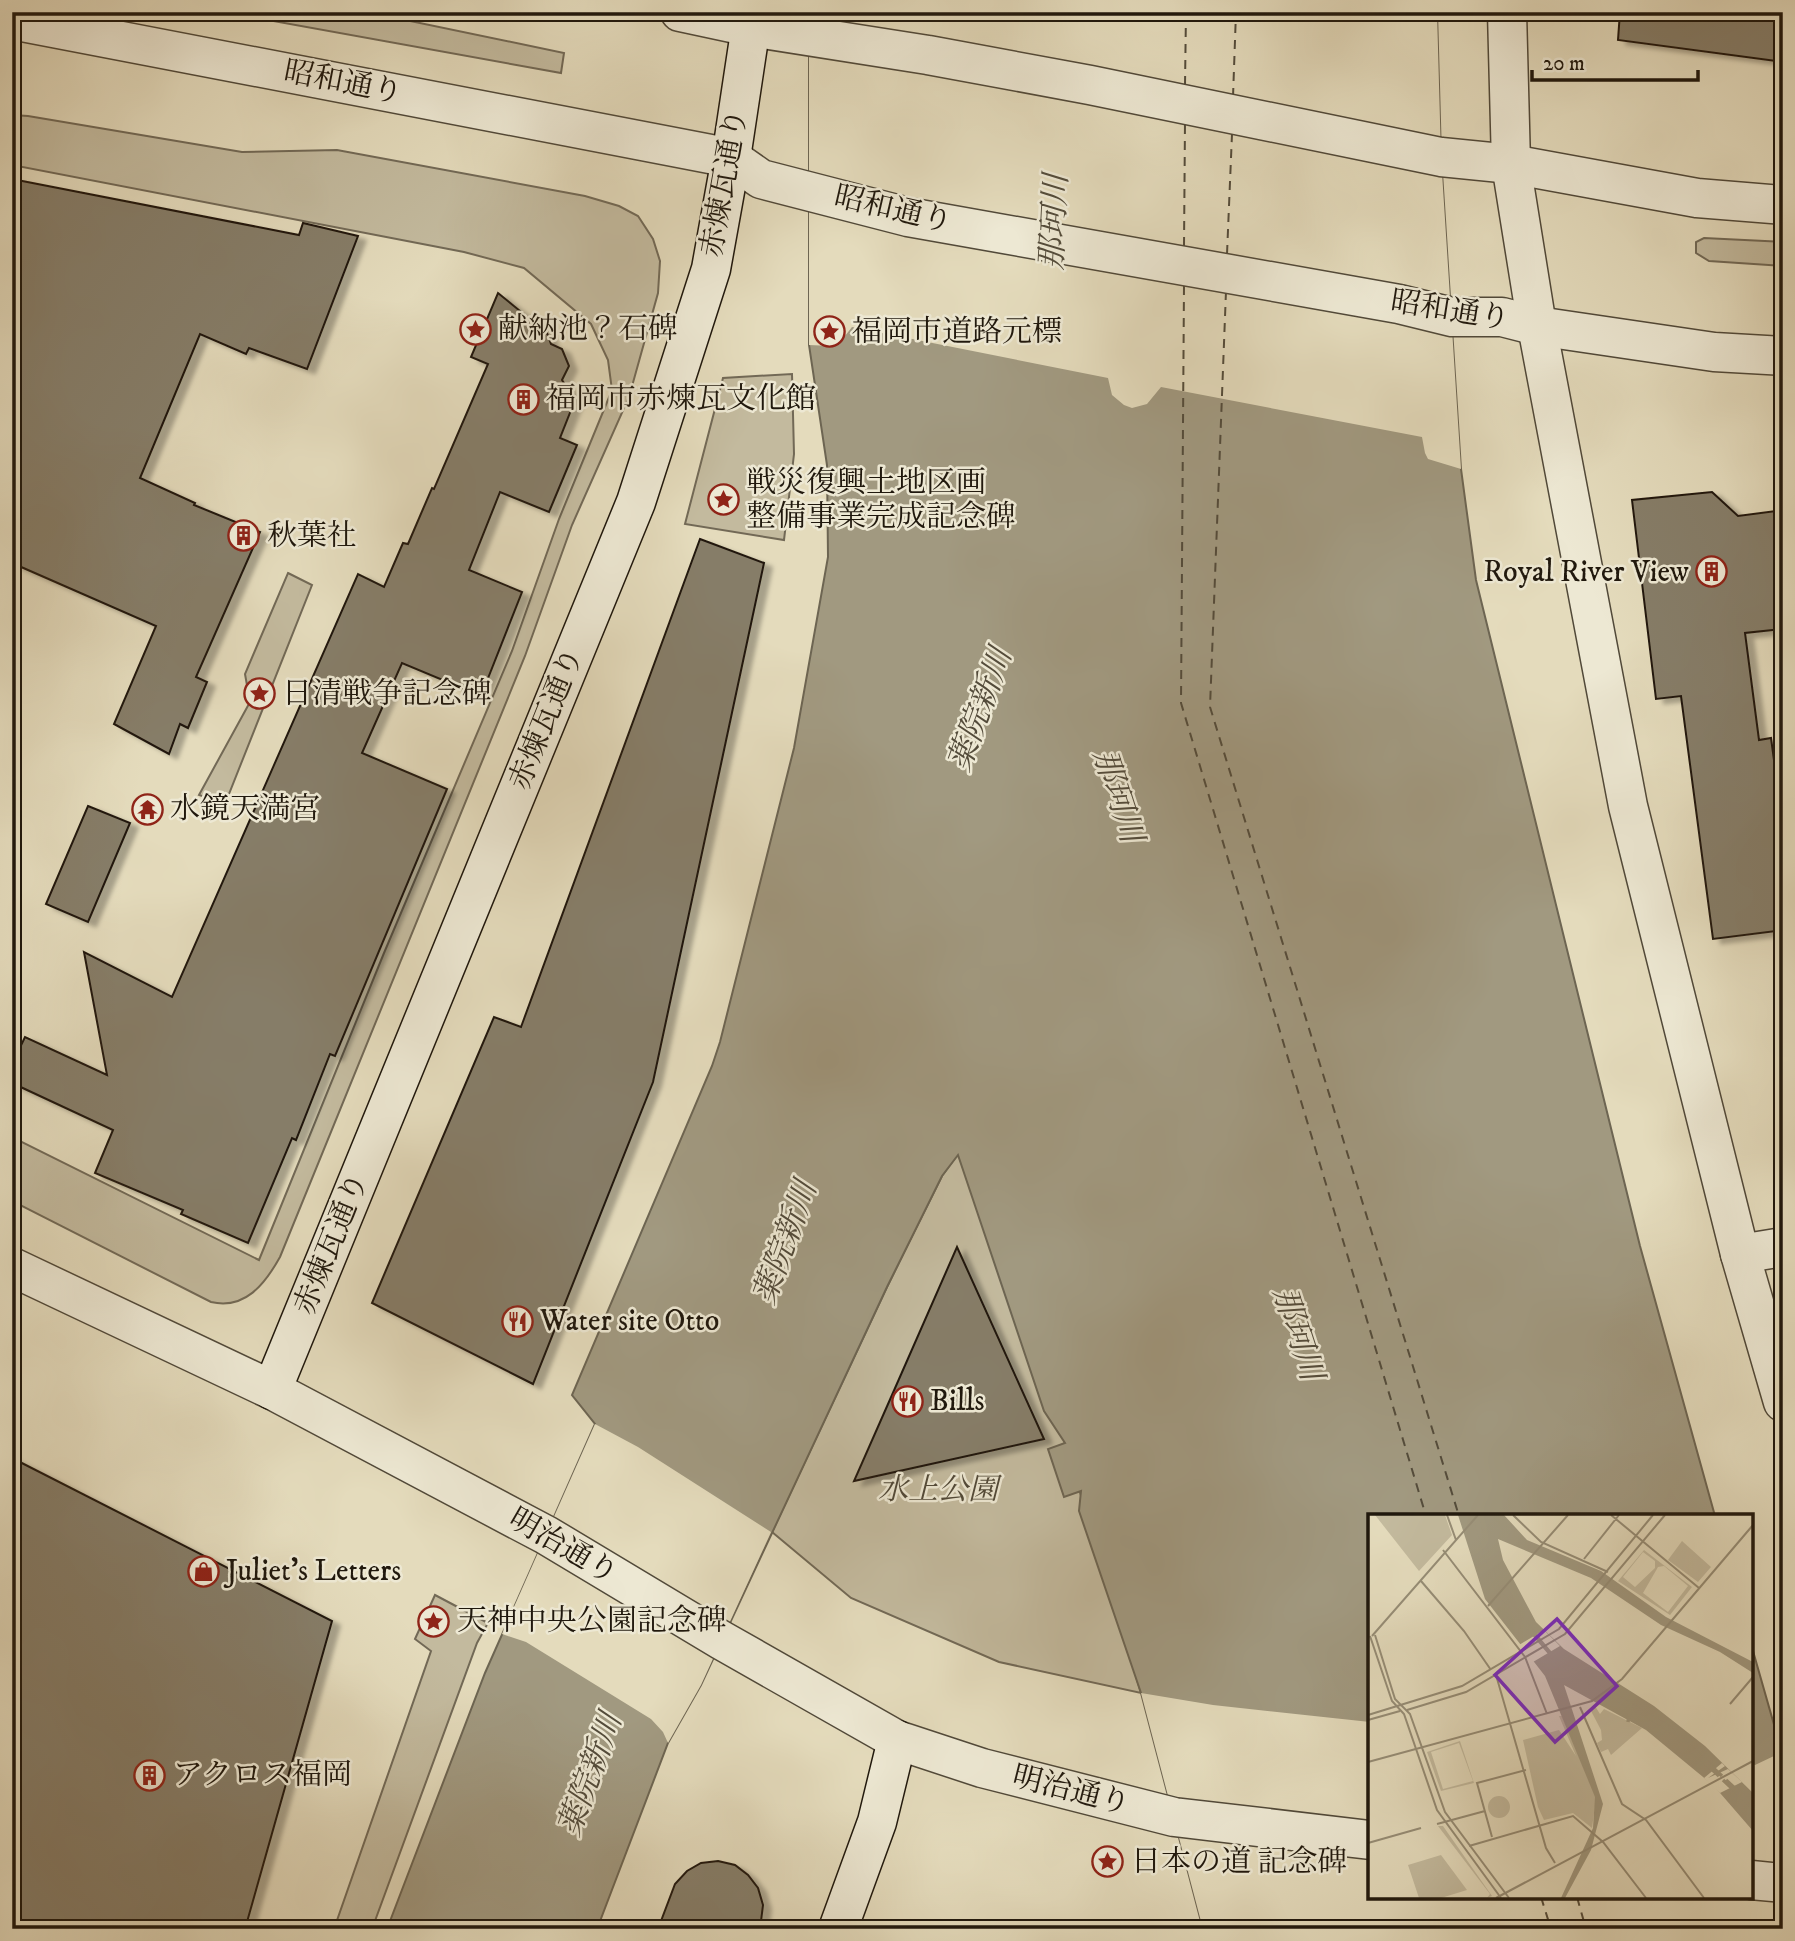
<svg xmlns="http://www.w3.org/2000/svg" width="1795" height="1941" viewBox="0 0 1795 1941" font-family="'IM FELL DW Pica','Noto Serif JP',serif">
<style>
.green{fill:#c3ba9e;stroke:#726956;stroke-width:2}
.water{fill:#a19980;stroke:#6d6552;stroke-width:2}
.pier{fill:#e4dbbc}
.lines{fill:none;stroke-linecap:round;stroke-linejoin:round}
.ferry{stroke:#544c3b;stroke-width:2;stroke-dasharray:9 7;stroke-linecap:butt}
.building{fill:#867d68;stroke:#20180d;stroke-width:2;filter:url(#shadow)}
.minor-casing{stroke:#514939;stroke-width:41}
.tertiary-casing{stroke:#514939;stroke-width:41}
.secondary-casing{stroke:#20180d;stroke-width:41}
.minor{stroke:#ede8d3;stroke-width:38}
.tertiary{stroke:#ede8d3;stroke-width:38}
.secondary{stroke:#ede8d3;stroke-width:38}
.labels{text-anchor:middle;dominant-baseline:central;stroke-width:5;stroke-linejoin:round;paint-order:stroke}
.street-label{font-size:30px;fill:#20180d;stroke:#ede8d3}
.poi-label{font-size:30px;fill:#20180d;stroke:#ede8d3;text-anchor:start}
.park-label{font-size:30px;font-style:italic;fill:#514938;stroke:#ede8d3}
.water-label{font-size:32px;font-style:italic;fill:#544c3b;stroke:#ede8d3}
.inset-river{fill:none;stroke:#a19980;stroke-width:3.5}
.inset-road{fill:none;stroke:#968d76;stroke-width:2}
.view{fill:#7b2cbf;fill-opacity:0.15;stroke:#7b2cbf;stroke-width:3.5}
.inset-edge{fill:none;stroke:#20180d;stroke-width:3.5}
</style>
<defs>
<filter id="shadow"><feDropShadow dx="8" dy="4.5" stdDeviation="2" flood-color="#0004"/></filter>
</defs>
<rect width="100%" height="100%" fill="#e4dbbc"/>
<filter id="stains"><feTurbulence type="fractalNoise" baseFrequency=".00286" numOctaves="4"/><feColorMatrix values="0 0 0 0 .2 0 0 0 0 .09 0 0 0 0 .02 0 0 0 .5 -.17"/></filter>
<radialGradient id="worn" r=".72"><stop offset=".6" stop-color="#630" stop-opacity="0"/><stop offset="1" stop-color="#630" stop-opacity=".3"/></radialGradient>
<g class="green">
<polygon points="223,12 367,12 564,53 561,73"/>
<path d="M12,115L28,116L242,152L337,150L585,196L619,206L638,216L653,239L660,261L658,293L629,397L572,525L525,656L280,1257C265,1284 245,1310 211,1302L12,1201V1137L259,1260L384,953L512,651L559,519L612,390L608,360L591,324L524,268L464,252L12,165Z"/>
<polygon points="1704,238 1783,242 1783,266 1709,261 1696,253 1696,242"/>
<polygon points="792,374 794,454 784,540 685,524 723,378"/>
<polygon points="288,573 312,585 225,804 199,795 250,702 245,674"/>
<polygon points="958,1154 1065,1443 1141,1693 999,1662 851,1598 772,1532 887,1287 942,1176"/>
<polygon points="435,1595 488,1623 477,1643 372,1929 334,1929 431,1651 415,1639"/>
</g>
<polygon class="water" points="809,12 1437,12 1441,157 1461,469 1476,580 1640,1246 1715,1516 1370,1516 1370,1897 1751,1897 1751,1644 1775,1728 1783,1740 1783,1929 1203,1929 1141,1693 1079,1511 1081,1491 1064,1497 1048,1449 1065,1443 1044,1411 958,1155 942,1176 887,1287 701,1685 668,1743 597,1929 387,1929 485,1673 595,1424 572,1395 712,1066 720,1042 794,748 828,557 827,465 809,345"/>
<g class="pier">
<polygon points="809,12 1437,12 1441,157 1461,469 1428,459 1425,453 1422,437 1161,387 1147,404 1132,408 1124,405 1112,395 1108,378 852,327 841,341 832,346 809,345"/>
<polygon points="595,1424 638,1447 771,1532 701,1685 668,1743 663,1732 651,1719 526,1642 502,1634"/>
<polygon points="1141,1693 1213,1705 1370,1722 1370,1897 1751,1897 1751,1764 1755,1765 1774,1756 1783,1740 1783,1929 1203,1929"/>
</g>
<g class="lines">
<g class="ferry">
<polyline points="1185,85 1186,12"/>
<polyline points="1233,97 1236,12"/>
<polyline points="1184,246 1185,122"/>
<polyline points="1227,254 1232,134"/>
<polyline points="1184,286 1181,703 1426,1516"/>
<polyline points="1226,291 1210,707 1459,1516"/>
<polyline points="1541,1897 1551,1929"/>
<polyline points="1577,1897 1586,1929"/>
</g>
</g>
<g class="building">
<polygon points="1620,12 1783,12 1783,62 1618,40"/>
<polygon points="12,179 299,235 303,223 358,236 307,369 249,348 246,354 200,334 140,478 195,503 194,505 260,532 196,677 207,682 188,728 180,724 169,754 114,724 156,626 12,563"/>
<polygon points="498,293 547,333 551,344 562,349 569,366 562,380 575,400 560,438 577,445 549,512 500,492 469,570 522,592 481,696 402,663 362,753 447,789 335,1056 330,1054 296,1140 292,1138 248,1243 181,1214 183,1210 95,1173 113,1130 12,1083 12,1064 25,1037 107,1075 84,952 172,997 358,574 384,587 403,543 408,544 432,488 434,489 488,364 471,357"/>
<polygon points="1712,492 1738,516 1783,510 1783,629 1745,633 1759,740 1771,738 1779,797 1783,797 1783,930 1713,939 1681,696 1656,699 1632,500"/>
<polygon points="700,539 764,563 653,1082 533,1384 372,1303 494,1017 521,1027"/>
<polygon points="88,806 130,823 88,922 46,904"/>
<polygon points="957,1247 1044,1439 854,1481 892,1395"/>
<polygon points="12,1458 332,1621 245,1929 12,1929"/>
<polygon points="718,1861 735,1865 748,1875 758,1888 763,1905 760,1929 658,1929 675,1884 687,1871 701,1863"/>
</g>
<g class="lines">
<defs>
<g id="minor">
<polyline points="1507,12 1511,164 1537,326 1628,806 1740,1254 1783,1402"/>
<polyline points="1740,1254 1783,1247"/>
</g>
<g id="tertiary">
<polyline points="680,12 750,27 928,55 1090,85 1441,157 1511,164 1697,198 1783,205"/>
<polyline points="12,20 731,158 761,179 908,217 1399,304 1452,317 1502,317 1537,326 1714,352 1783,356"/>
<polyline points="12,1267 272,1390 546,1535 721,1640 897,1740 982,1768 1174,1817 1370,1840"/>
<polyline points="1751,1880 1783,1883"/>
</g>
<g id="secondary">
<polyline points="272,1390 636,502 711,269 731,158 753,12"/>
<polyline points="838,1929 877,1822 897,1740"/>
</g>
</defs>
<use href="#minor" class="minor-casing"/>
<use href="#tertiary" class="tertiary-casing"/>
<use href="#secondary" class="secondary-casing"/>
<use href="#minor" class="minor"/>
<use href="#tertiary" class="tertiary"/>
<use href="#secondary" class="secondary"/>
</g>
<defs>
<symbol id="sight-ring" viewBox="-11 -11 22 22"><circle r="9.5" fill="#ede8d3" stroke="#8f2418" stroke-width="1.5"/><path d="M0-6L1.8-2.2L6-1.7L2.9 1.2L3.7 5.4L0 3.3L-3.7 5.4L-2.9 1.2L-6-1.7L-1.8-2.2Z" fill="#8f2418"/></symbol>
<symbol id="building-ring" viewBox="-11 -11 22 22"><circle r="9.5" fill="#ede8d3" stroke="#8f2418" stroke-width="1.5"/><path d="M-4-6H4V6H1V3H-1V6H-4ZM-2.5-4.3h1.7v1.8h-1.7ZM.8-4.3h1.7v1.8H.8ZM-2.5-1h1.7V.8h-1.7ZM.8-1h1.7V.8H.8Z" fill="#8f2418"/></symbol>
<symbol id="temple-ring" viewBox="-11 -11 22 22"><circle r="9.5" fill="#ede8d3" stroke="#8f2418" stroke-width="1.5"/><path d="M0-6L5-2H3V0L6.5 2.5H4V6H1.5V3h-3V6H-4V2.5H-6.5L-3 0V-2H-5Z" fill="#8f2418"/></symbol>
<symbol id="restaurant-ring" viewBox="-11 -11 22 22"><circle r="9.5" fill="#ede8d3" stroke="#8f2418" stroke-width="1.5"/><path d="M-5-6h1v4h1v-4h1v4h1v-4h1v5L-1.5 .5V6h-2V.5L-5-1ZM5-6V6H3V1.5H1.5Q1.5-4 5-6Z" fill="#8f2418"/></symbol>
<symbol id="shop-ring" viewBox="-11 -11 22 22"><circle r="9.5" fill="#ede8d3" stroke="#8f2418" stroke-width="1.5"/><path d="M-5-2.5h2.3a2.7 3.5 0 0 1 5.4 0H5L5.5 6h-11ZM-1.5-2.5h3a1.5 2.3 0 0 0-3 0Z" fill="#8f2418"/></symbol>
</defs>
<g fill-rule="evenodd">
<use href="#sight-ring" x="458" y="312" width="35" height="35"/>
<use href="#sight-ring" x="812" y="314" width="35" height="35"/>
<use href="#building-ring" x="506" y="382" width="35" height="35"/>
<use href="#sight-ring" x="706" y="482" width="35" height="35"/>
<use href="#building-ring" x="226" y="518" width="35" height="35"/>
<use href="#building-ring" x="1694" y="554" width="35" height="35"/>
<use href="#sight-ring" x="242" y="676" width="35" height="35"/>
<use href="#temple-ring" x="130" y="792" width="35" height="35"/>
<use href="#restaurant-ring" x="500" y="1304" width="35" height="35"/>
<use href="#restaurant-ring" x="890" y="1384" width="35" height="35"/>
<use href="#shop-ring" x="186" y="1554" width="35" height="35"/>
<use href="#sight-ring" x="416" y="1604" width="35" height="35"/>
<use href="#building-ring" x="132" y="1758" width="35" height="35"/>
<use href="#sight-ring" x="1090" y="1844" width="35" height="35"/>
</g>
<g class="labels">
<g class="street-label">
<text transform="translate(343 83) rotate(11)">昭和通り</text>
<text transform="translate(725 183) rotate(-80)">赤煉瓦通り</text>
<text transform="translate(893 210) rotate(13)">昭和通り</text>
<text transform="translate(1450 311) rotate(9)">昭和通り</text>
<text transform="translate(547 719) rotate(-68)">赤煉瓦通り</text>
<text transform="translate(332 1244) rotate(-68)">赤煉瓦通り</text>
<text transform="translate(563 1547) rotate(30)">明治通り</text>
<text transform="translate(1071 1791) rotate(14)">明治通り</text>
</g>
<g class="poi-label">
<text x="498" y="329">献納池？石碑</text>
<text x="852" y="332">福岡市道路元標</text>
<text x="546" y="399">福岡市赤煉瓦文化館</text>
<text x="746" y="483">戦災復興土地区画<tspan x="746" dy="34">整備事業完成記念碑</tspan></text>
<text x="267" y="536">秋葉社</text>
<text x="1689" y="572" text-anchor="end">Royal River View</text>
<text x="282" y="694">日清戦争記念碑</text>
<text x="170" y="809">水鏡天満宮</text>
<text x="540" y="1321">Water site Otto</text>
<text x="930" y="1401">Bills</text>
<text x="226" y="1571">Juliet's Letters</text>
<text x="457" y="1621">天神中央公園記念碑</text>
<text x="173" y="1775">アクロス福岡</text>
<text x="1131" y="1862">日本の道 記念碑</text>
</g>
<g class="park-label">
<text x="938" y="1490">水上公園</text>
</g>
<g class="water-label">
<text transform="translate(1055 222) rotate(-87)">那珂川</text>
<text transform="translate(981 710) rotate(-70)">薬院新川</text>
<text transform="translate(1117 796) rotate(72)">那珂川</text>
<text transform="translate(786 1243) rotate(-70)">薬院新川</text>
<text transform="translate(1297 1334) rotate(72)">那珂川</text>
<text transform="translate(591 1775) rotate(-70)">薬院新川</text>
</g>
</g>
<g transform="translate(1368 1514)">
<rect width="385" height="385" fill="#e4dbbc"/>
<path d="M7,1H77L84,21L51,57ZM314,27L343,53L330,68L300,46ZM276,36L324,73L302,101L250,67ZM275,38L287,47V54L267,73L255,63ZM296,52L320,72L300,98L275,79L290,53ZM227,192L232,200L236,195L274,214L243,241L240,235L233,238L229,229L234,226L233,216L222,195ZM191,202H194L228,284L224,314L205,299L176,306L170,293L155,226L191,216L208,242ZM92,227L106,269L73,277L59,238ZM91,229L105,267L75,275L63,238ZM120 293a11 11 0 1 1 22 0a11 11 0 1 1-22 0ZM70,312H75L124,382L119,384L122,380ZM73,341L99,376L73,384H51L40,351Z" fill="#c3ba9e" fill-rule="evenodd"/>
<path d="M90,1H136L159,26L233,57L298,103L385,148V159L352,138L293,111L223,64L130,25L135,46L168,108L196,135L286,192L337,232L385,279V317L346,272L278,216L196,171L235,290L223,336L197,384H193L225,314L227,283L177,162L117,85Z" fill="#a19980"/>
<path d="M176,116L192,132L165,148L151,131ZM354,249L357,252L340,264L360,255L374,268L352,279L336,264Z" fill="#e4dbbc"/>
<path class="inset-river" d="M109,4L130,76L190,148L236,175M108,8L129,77L189,148L235,176M241,178L302,214L354,262M240,179L262,194L260,208M263,199L269,196L301,216L351,262M355,266L385,294M358,266L385,291"/>
<path class="inset-road" d="M79,1L88,26M145,1L173,28L240,58M243,1L331,74M75,36L157,143L179,200M216,45L251,1M53,67L96,117L123,156M120,92L200,1M7,121L27,185L42,200L77,298L141,384M2,122L24,187L36,200L69,296L133,384M4,122L110,1M128,161L178,334L187,349M362,190L385,163M212,193L254,290L278,306L336,384M39,196L98,178L197,120L297,1M0,201L94,172L191,115L285,1M0,206L32,197M0,248L224,187L254,165L385,11M69,310L117,297M124,323L109,269L158,256M0,329L53,314M101,332L205,302L235,328L278,384M128,384L385,247"/>
<path class="view" d="M189,105L249,172L187,228L127,161Z"/>
<rect width="385" height="385" class="inset-edge"/>
</g>
<rect width="1795" height="1941" fill="none" stroke="#e4dbbc" stroke-width="42"/>
<rect x="14" y="14" width="1767" height="1913" fill="none" stroke="#20180d" stroke-width="3.5"/>
<rect x="21" y="21" width="1753" height="1899" fill="none" stroke="#20180d" stroke-width="2"/>
<path d="M1532 70v10h166v-10" fill="none" stroke="#20180d" stroke-width="3.5"/>
<text x="1543" y="70" font-size="21" fill="#20180d" stroke="#ede8d3" stroke-width="5" paint-order="stroke">20 m</text>
<rect width="100%" height="100%" filter="url(#stains)"/>
<rect width="100%" height="100%" fill="url(#worn)"/>
</svg>
